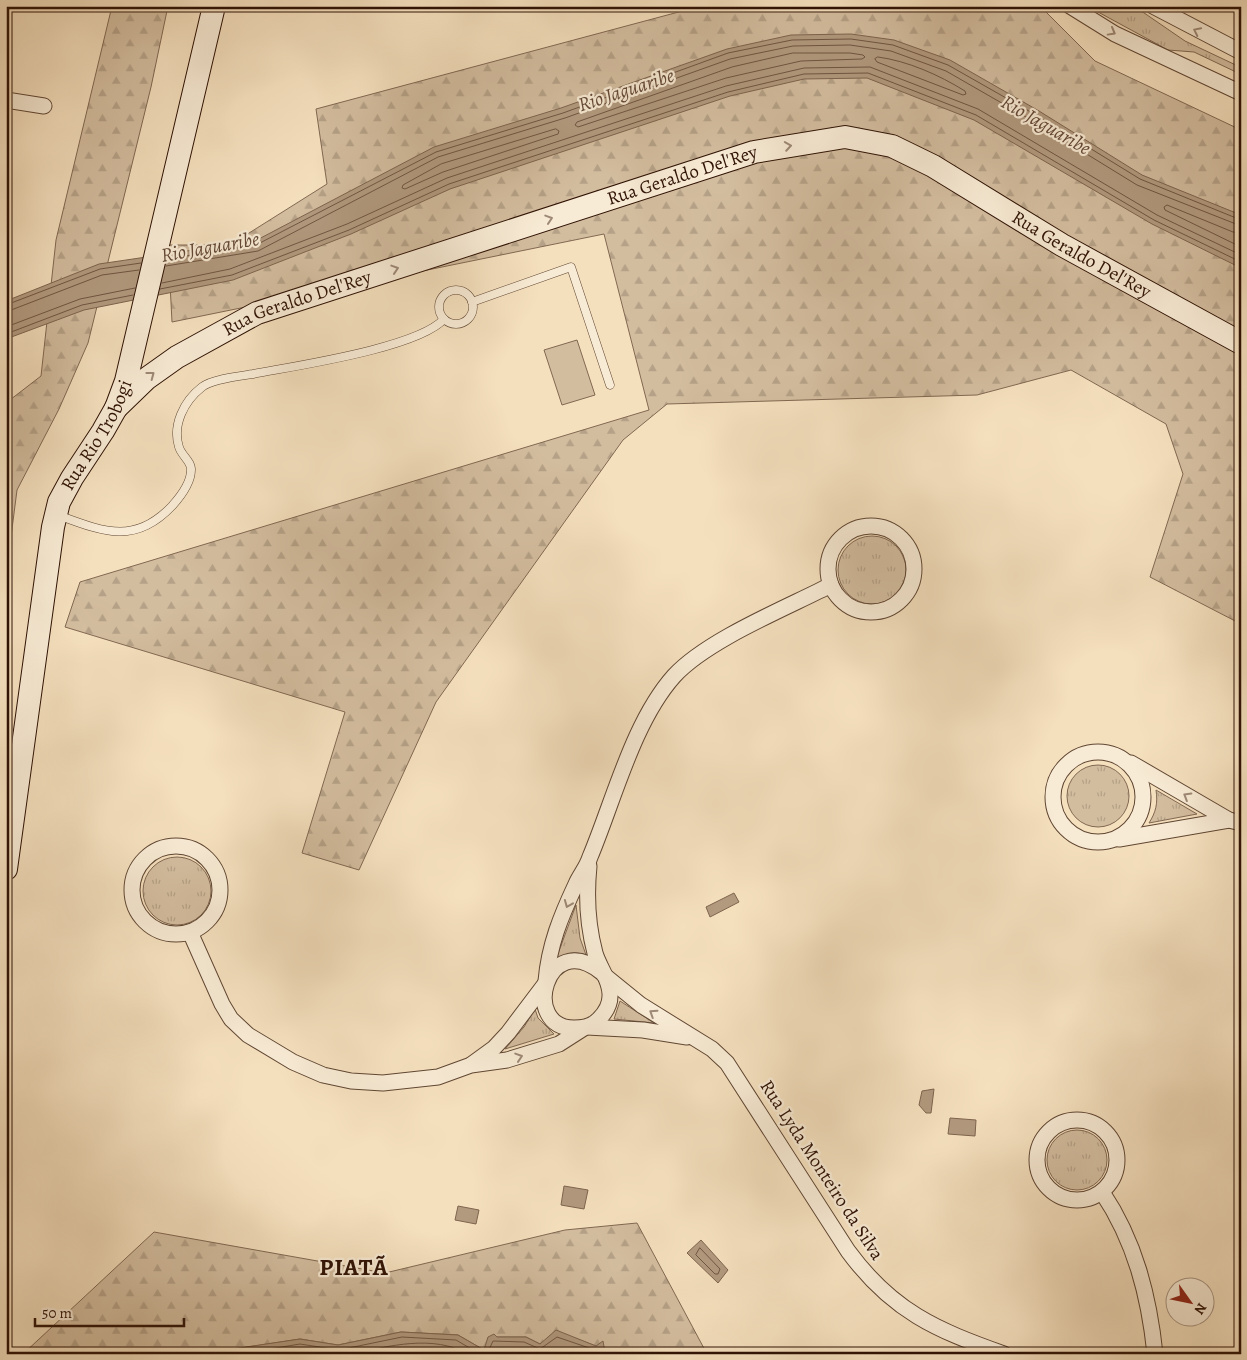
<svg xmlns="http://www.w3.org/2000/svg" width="1247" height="1360" viewBox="0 0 1247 1360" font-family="Alegreya,serif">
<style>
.grass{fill:url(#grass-tufts);stroke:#816852}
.forest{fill:url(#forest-firs);stroke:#816852}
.pitch{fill:#d3bd9f;stroke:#816852}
.water{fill:#b29a7f;stroke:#7e644e}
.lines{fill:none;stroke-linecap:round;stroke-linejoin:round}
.shore{stroke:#705642;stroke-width:1}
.service-casing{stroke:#604633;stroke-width:9}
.minor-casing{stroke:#604633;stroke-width:17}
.secondary-casing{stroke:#2f1205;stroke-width:24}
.service{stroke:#f8ebd5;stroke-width:8}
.minor{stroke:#f8ebd5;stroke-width:15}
.secondary{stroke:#f8ebd5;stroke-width:22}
.oneway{stroke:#9e8977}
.labels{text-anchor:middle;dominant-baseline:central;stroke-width:4.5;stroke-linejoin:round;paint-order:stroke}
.street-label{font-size:19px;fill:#2f1205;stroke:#f8ebd5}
.water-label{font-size:20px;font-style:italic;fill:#634836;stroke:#f8ebd5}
.district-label{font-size:24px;font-weight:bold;letter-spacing:1px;fill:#2f1205;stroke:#f8ebd5}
</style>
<defs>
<pattern id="grass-tufts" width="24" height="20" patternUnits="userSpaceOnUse" patternTransform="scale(1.25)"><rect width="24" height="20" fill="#d3bd9f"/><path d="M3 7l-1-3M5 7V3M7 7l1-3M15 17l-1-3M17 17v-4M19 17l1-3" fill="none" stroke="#b5a187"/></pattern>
<pattern id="forest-firs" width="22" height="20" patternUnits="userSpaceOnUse" patternTransform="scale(1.25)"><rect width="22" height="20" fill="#d3bd9f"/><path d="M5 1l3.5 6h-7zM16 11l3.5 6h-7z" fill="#b5a187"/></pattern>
</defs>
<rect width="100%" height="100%" fill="#f5e0be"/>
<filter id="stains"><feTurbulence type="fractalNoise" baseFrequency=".004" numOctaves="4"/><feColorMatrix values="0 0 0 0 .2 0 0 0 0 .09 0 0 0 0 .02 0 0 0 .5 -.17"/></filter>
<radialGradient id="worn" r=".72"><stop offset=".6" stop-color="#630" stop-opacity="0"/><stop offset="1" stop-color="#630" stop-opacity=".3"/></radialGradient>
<g class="grass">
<polygon points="1087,6 1134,6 1185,41 1240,67 1236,72 1194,52 1168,50"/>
<circle cx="872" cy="570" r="34"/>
<circle cx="1098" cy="796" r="31"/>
<path d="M1156,790L1197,814L1149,823C1156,812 1158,803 1156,790Z"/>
<circle cx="177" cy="891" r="34"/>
<path d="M576,905L580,938L586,955C574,951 567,953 556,959Z"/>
<polygon points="620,1001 654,1023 614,1019"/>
<polygon points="535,1009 538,1018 554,1034 505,1049 524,1027"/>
<circle cx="1077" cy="1160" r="30"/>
</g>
<g class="forest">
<polygon points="112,6 168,6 151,87 88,343 59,409 17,490 6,576 6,403 41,376 56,240"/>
<polygon points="701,6 1040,6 1095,61 1241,130 1241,624 1150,577 1183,474 1166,424 1071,370 977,395 667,404 623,440 436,702 359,870 302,853 345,712 65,627 80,582 649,410 604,234 172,322 168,245 230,245 327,184 316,109"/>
<polygon points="637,1223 707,1354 608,1354 596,1346 577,1339 540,1344 526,1337 497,1337 484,1350 458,1335 401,1332 338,1345 300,1339 228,1350 251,1354 23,1354 154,1232 385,1273 565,1230"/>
</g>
<polygon class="pitch" points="577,340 595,395 562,405 544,350"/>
<g class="water">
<polygon points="851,34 894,40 950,60 1039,111 1142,175 1241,215 1241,268 1152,224 974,120 867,78 804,79 730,96 450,189 351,234 233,280 84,310 6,339 6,301 99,264 255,241 434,147 561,108 727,49 791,35"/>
<polygon points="734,893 739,902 710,917 706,907"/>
<polygon points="934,1089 931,1113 926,1113 919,1105 922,1091"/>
<polygon points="950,1118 976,1120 975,1136 948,1134"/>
<polygon points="564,1186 588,1190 584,1209 561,1205"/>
<polygon points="458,1206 479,1210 476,1224 455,1220"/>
<polygon points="701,1240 728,1270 718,1283 687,1253"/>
<polygon points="556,1330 596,1346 603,1341 605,1352 608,1354 251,1354 226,1350 300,1339 338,1345 401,1332 458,1335 484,1350 488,1337 494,1334 497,1337 526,1337 540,1344"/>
</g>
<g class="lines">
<g class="shore">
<polygon points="793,53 850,53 863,55 865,57 862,59 801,61 726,78 578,127 575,125 577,122 732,67"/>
<path d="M878,57C908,61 939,75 965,91L966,94L963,95L877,62L875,59Z"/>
<polygon points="556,129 559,131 558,134 443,172 405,189 402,188 403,185 441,164"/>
<polyline points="1241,233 1233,232 1167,205 1164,207 1165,210 1241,247"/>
<polyline points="167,259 256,245 436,152 563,113 728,53 792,40 851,39 893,45 948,65 1036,115 1140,179 1241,220"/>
<polyline points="166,266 258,251 438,157 565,118 730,59 793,46 850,45 891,51 946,71 1033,121 1137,185 1241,226"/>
<polyline points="162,283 230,269 347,224 447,178 726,86 804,68 870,67 978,109 1157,215 1241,255"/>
<polyline points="160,289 232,275 349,230 449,184 728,92 804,74 868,73 976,115 1154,220 1241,262"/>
<polyline points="6,305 100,269 141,263"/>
<polyline points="6,312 102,275 139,270"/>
<polyline points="6,327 80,299 135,288"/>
<polyline points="6,334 82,305 133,295"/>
<polygon points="700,1248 720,1269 718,1274 715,1274 696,1255"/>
<polyline points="240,1354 300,1344 339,1350 402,1337 456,1340 480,1354"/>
<path d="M352,1354C389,1346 433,1334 468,1354"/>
<polyline points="388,1354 403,1350 453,1354"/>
<polyline points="487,1354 493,1341 524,1342 540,1349 557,1337 598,1351 600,1354"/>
</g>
<defs>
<g id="service">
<polyline points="299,7 302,6"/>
<circle cx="456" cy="307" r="17"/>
<polyline points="472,302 571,267 610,385"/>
<path d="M58,515C104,532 135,545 172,506C181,496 191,483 191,470C192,462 181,455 179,447C172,425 184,401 202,387C212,379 240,376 253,374C294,366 418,348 444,319"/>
</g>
<g id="minor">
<polyline points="1070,6 1115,34 1241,93"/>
<polyline points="1153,6 1241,52"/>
<polyline points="6,100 44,106"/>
<circle cx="871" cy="569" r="43"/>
<circle cx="1098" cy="797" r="45"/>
<polyline points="1131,763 1229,820"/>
<polyline points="1119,839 1229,820 1241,823"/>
<circle cx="176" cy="890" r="44"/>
<path d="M589,866C586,896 587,923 595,953C599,967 611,981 610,996C610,1005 605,1013 599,1019C593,1026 583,1028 574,1028C520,1028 546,928 601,972"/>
<polyline points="190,932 222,1004 231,1019 248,1035 293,1062 323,1075 351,1081 383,1083 438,1077 471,1065 507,1060 559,1044 584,1028"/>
<path d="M604,975L641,1005L712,1049L727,1063L848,1251C892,1311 936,1330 1004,1354"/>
<path d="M546,981C549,945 561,916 576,884C580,875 587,867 590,857C614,800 633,722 674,676C707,640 786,608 831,585"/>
<polyline points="587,1027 643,1030 687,1037"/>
<polyline points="472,1064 494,1048 508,1033 545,984"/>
<circle cx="1077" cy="1160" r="40"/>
<path d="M1102,1192C1135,1241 1149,1296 1155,1354"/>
</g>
<g id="secondary">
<path id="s1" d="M116,408L146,379L177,357L257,313L754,152L845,137L892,146L933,166L1062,245L1241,343"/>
<path id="s2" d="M6,869L53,527L59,502L72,478L103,431L116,408L126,381L214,6"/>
</g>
</defs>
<use href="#service" class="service-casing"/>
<use href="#minor" class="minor-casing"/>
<use href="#secondary" class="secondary-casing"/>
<use href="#service" class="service"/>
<use href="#minor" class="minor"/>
<use href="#secondary" class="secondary"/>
</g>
<defs><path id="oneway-chevron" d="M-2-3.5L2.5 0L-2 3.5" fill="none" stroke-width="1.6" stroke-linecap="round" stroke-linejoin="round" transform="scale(1.25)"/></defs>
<g class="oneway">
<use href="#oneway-chevron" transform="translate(1197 31) rotate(-154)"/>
<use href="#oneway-chevron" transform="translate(1112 32) rotate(29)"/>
<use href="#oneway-chevron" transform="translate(788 146) rotate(-9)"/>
<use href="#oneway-chevron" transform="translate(549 219) rotate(-18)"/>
<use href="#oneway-chevron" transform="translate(395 269) rotate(-18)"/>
<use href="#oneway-chevron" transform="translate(151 375) rotate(-37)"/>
<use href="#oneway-chevron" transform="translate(1187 796) rotate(-149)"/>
<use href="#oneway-chevron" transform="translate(568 904) rotate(112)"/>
<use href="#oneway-chevron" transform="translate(653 1013) rotate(-147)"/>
<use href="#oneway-chevron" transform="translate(519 1057) rotate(-18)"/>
</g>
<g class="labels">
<g class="street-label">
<text stroke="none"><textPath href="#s1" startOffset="618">Rua Geraldo Del'Rey</textPath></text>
<text stroke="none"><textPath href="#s1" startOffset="1052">Rua Geraldo Del'Rey</textPath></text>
<text stroke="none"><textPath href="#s1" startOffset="212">Rua Geraldo Del'Rey</textPath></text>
<text stroke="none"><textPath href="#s2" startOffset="448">Rua Rio Trobogi</textPath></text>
<text transform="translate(822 1170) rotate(57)">Rua Lyda Monteiro da Silva</text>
</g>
<g class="water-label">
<text transform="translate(626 90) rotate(-18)">Rio Jaguaribe</text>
<text transform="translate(1046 125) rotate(30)">Rio Jaguaribe</text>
<text transform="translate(210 247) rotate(-10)">Rio Jaguaribe</text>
</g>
<g class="district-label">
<text x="354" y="1267">PIATÃ</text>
</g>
</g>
<rect width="1247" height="1360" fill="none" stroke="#f5e0be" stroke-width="25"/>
<rect x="8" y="8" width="1232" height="1345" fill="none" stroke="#2f1205" stroke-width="2.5"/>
<rect x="12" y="12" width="1222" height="1335" fill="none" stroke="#2f1205"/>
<g transform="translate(1190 1302) rotate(123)"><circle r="24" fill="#f8ebd5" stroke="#a89482"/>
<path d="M0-4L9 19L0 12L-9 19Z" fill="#8f2418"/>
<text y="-8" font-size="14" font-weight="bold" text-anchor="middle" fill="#2f1205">N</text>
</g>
<path d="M35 1318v8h149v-8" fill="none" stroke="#2f1205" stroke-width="2.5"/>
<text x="42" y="1318" font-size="15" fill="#2f1205" stroke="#f8ebd5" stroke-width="4" paint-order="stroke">50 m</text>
<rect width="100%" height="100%" filter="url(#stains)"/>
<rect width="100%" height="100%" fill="url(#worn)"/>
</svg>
